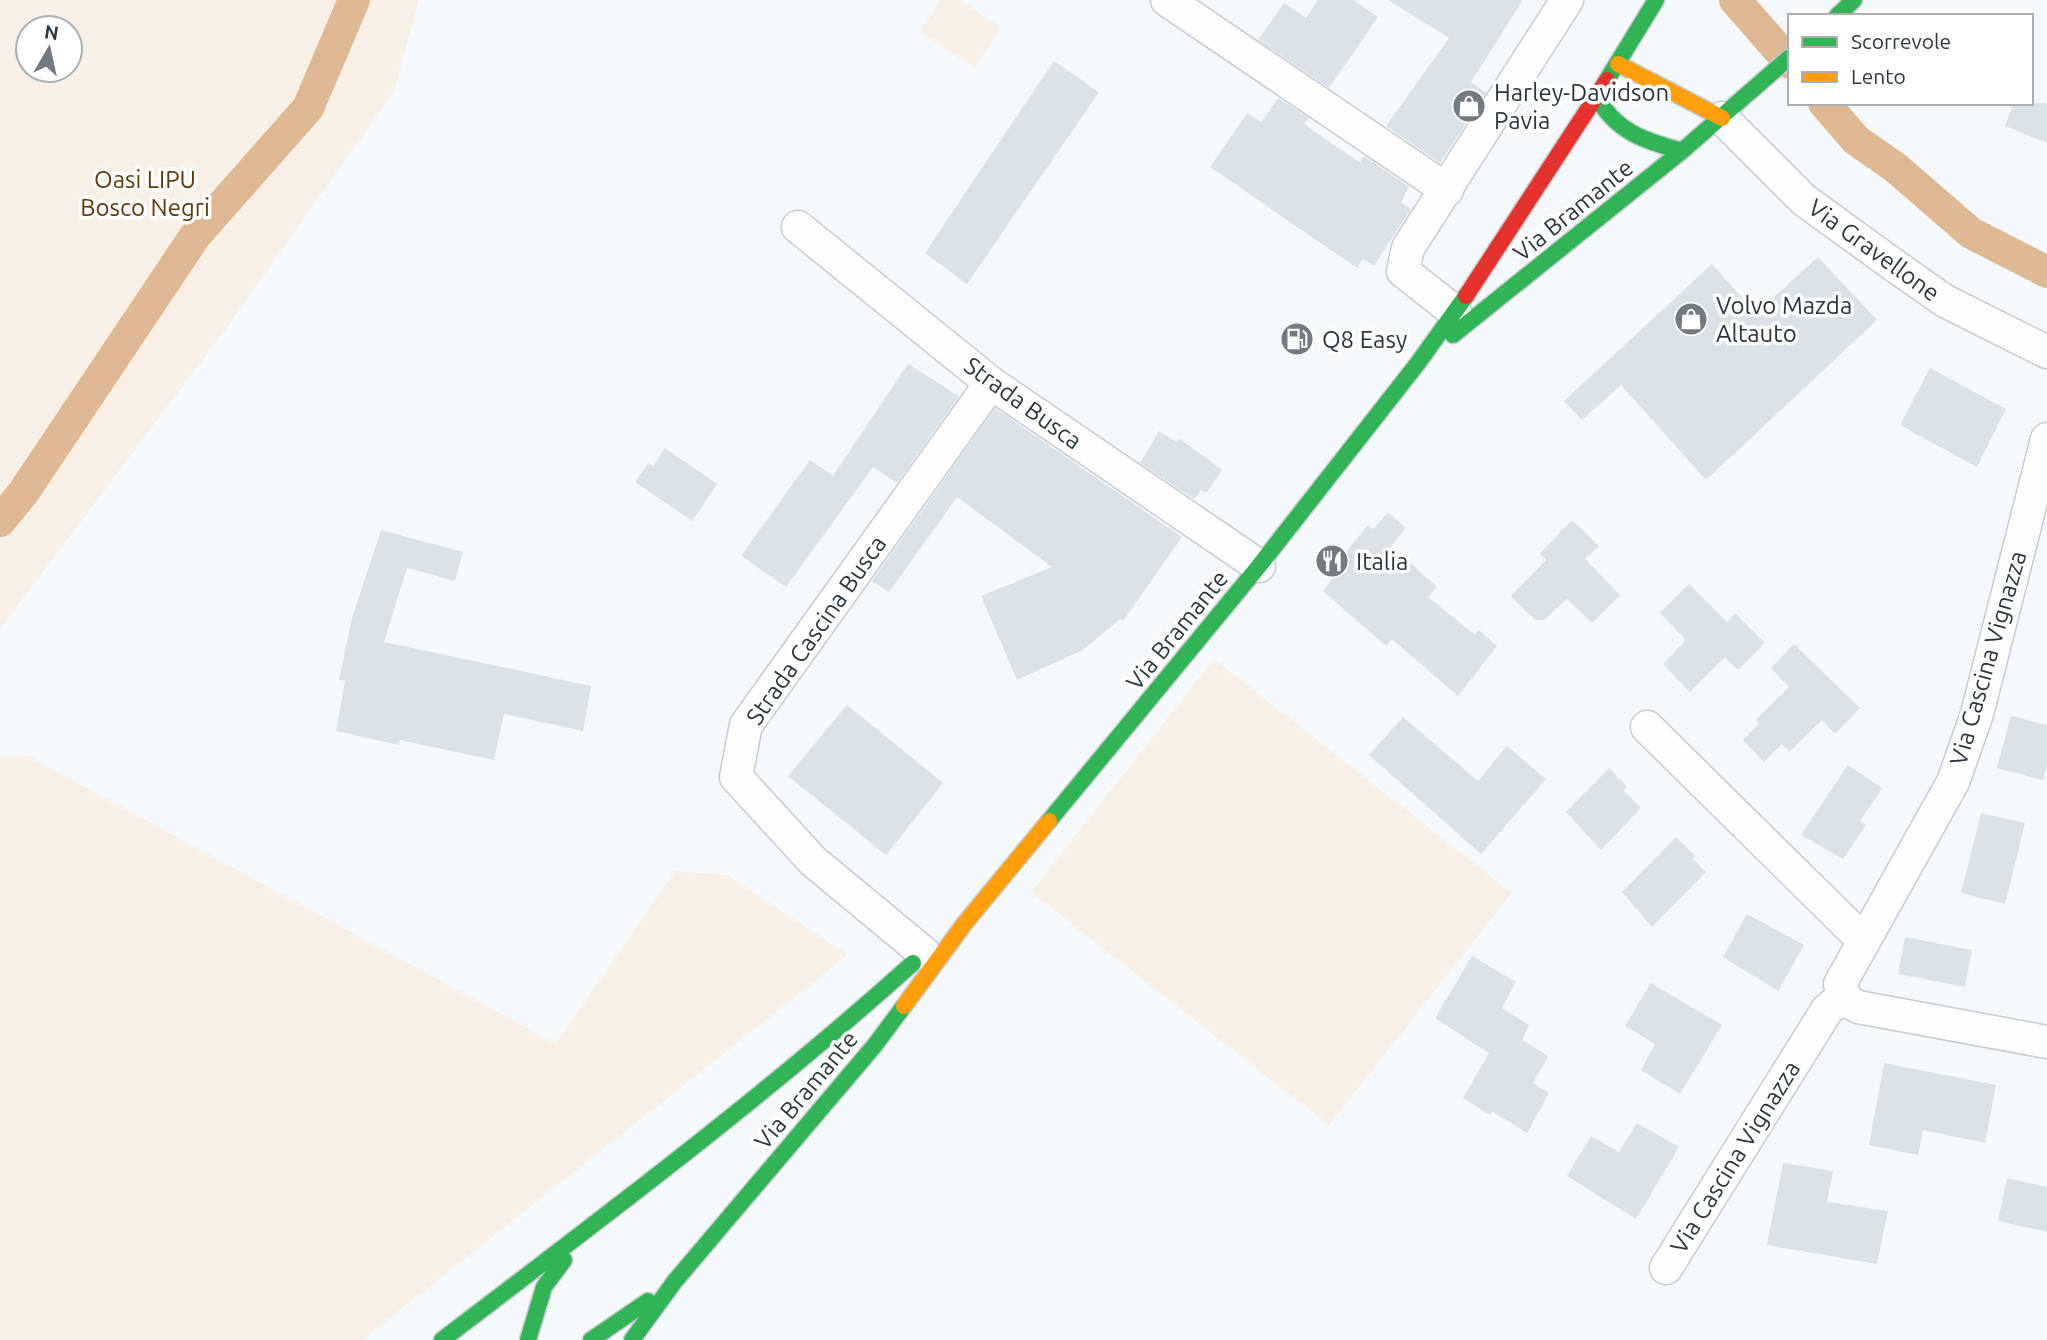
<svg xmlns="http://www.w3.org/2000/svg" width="2047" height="1340" viewBox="0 0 2047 1340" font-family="Ubuntu,sans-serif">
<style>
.green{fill:#f8efe7;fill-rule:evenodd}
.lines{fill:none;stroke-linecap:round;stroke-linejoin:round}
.canal{stroke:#deb892;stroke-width:32}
.building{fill:#dae2e7}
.street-casing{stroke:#c5cbd1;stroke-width:35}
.fast-casing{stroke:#c5cbd1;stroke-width:19}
.slow-casing{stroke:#c5cbd1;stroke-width:19}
.jam-casing{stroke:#c5cbd1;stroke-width:19}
.street{stroke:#fefeff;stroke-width:32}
.fast{stroke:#30b455;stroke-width:16}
.slow{stroke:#ff9f0a;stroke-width:16}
.jam{stroke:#e5322d;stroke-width:16}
.labels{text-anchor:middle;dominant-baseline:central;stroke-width:7;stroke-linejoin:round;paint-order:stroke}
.poi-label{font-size:24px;fill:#2c363f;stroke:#fff;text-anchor:start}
.park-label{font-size:24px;fill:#5e390e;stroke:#fff}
.street-label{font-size:24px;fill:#2c363f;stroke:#fff}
</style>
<rect width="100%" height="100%" fill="#f6f9fc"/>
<g class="green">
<path d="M0,0H419L394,91L230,323L0,629ZM70,28V70H28V28Z"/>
<polygon points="941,0 959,0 1001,28 975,68 920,31"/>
<polygon points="1214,659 1512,893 1329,1125 1031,892"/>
<polygon points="0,756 28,756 556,1044 675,871 727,875 848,955 362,1340 0,1340"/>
</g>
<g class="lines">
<g class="canal">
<polyline points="1735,0 1790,63"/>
<polyline points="1824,103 1856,140 1896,168 1971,233 2047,272"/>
<polyline points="0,521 23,493 195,236 308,108 354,0"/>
</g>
</g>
<g class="building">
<polygon points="1318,0 1354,0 1378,17 1329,88 1258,40 1284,3 1306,18"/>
<polygon points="1388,0 1523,0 1471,82 1486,93 1440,163 1386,126 1449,38"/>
<polygon points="1054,61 1099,92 967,284 925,253"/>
<polygon points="1278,98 1309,118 1304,124 1337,147 1360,162 1364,156 1409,187 1401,202 1411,209 1374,266 1363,259 1357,268 1210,167 1247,113 1261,122"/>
<polygon points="2014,103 2047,103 2047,143 2005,126"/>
<polygon points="1818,257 1877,320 1706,480 1621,385 1582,420 1564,401 1712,264 1756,313"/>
<polygon points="908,364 959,396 897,483 873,467 786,587 741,556 810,460 833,476"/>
<polygon points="1930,368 2006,409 1977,467 1900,425"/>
<polygon points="995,408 1182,537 1123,621 1120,619 1083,650 1017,680 981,596 1052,567 957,497 889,592 872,581"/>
<polygon points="1159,431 1177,442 1180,439 1222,470 1206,493 1201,490 1194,499 1140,463"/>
<polygon points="665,448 717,484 692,521 635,482 648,463 653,466"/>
<polygon points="1388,512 1406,528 1391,546 1437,587 1428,597 1475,635 1479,630 1497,646 1458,696 1392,639 1386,646 1323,591 1335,575 1331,570 1368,525 1373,529"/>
<polygon points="1572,520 1599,546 1585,559 1620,595 1592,623 1567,599 1544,620 1535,620 1511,596 1546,560 1540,553"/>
<polygon points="381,530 463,552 455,581 407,568 384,642 591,686 583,731 504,714 494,760 400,740 399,745 336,731 345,681 339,680 352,618"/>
<polygon points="1689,584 1727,622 1735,613 1765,643 1738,670 1725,657 1690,692 1663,664 1686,640 1660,613"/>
<polygon points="1794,644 1860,708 1835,734 1822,720 1789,752 1782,744 1764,762 1743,740 1759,724 1756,720 1789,687 1771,668"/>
<polygon points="847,705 943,783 886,855 788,776"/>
<polygon points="2011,716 2047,725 2047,765 2043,780 1997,768"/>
<polygon points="1403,717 1478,781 1507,746 1546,779 1481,854 1369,755"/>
<polygon points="1848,765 1882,788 1860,821 1866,825 1843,859 1801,835"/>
<polygon points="1609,768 1627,787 1624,791 1641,808 1601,850 1566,812"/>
<polygon points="1981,813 2025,823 2005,904 1961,893"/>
<polygon points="1676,837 1695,856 1693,859 1706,872 1652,927 1622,892"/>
<polygon points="1747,914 1804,945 1778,991 1723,957"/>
<polygon points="1905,937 1972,950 1965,987 1898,974"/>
<polygon points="1472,956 1516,982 1502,1008 1529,1025 1522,1040 1548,1056 1533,1083 1549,1093 1527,1133 1493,1112 1490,1115 1463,1098 1489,1053 1435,1018"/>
<polygon points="1651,983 1722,1025 1680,1094 1641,1070 1655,1044 1625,1026"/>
<polygon points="1884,1063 1996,1085 1985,1143 1923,1130 1918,1155 1869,1145"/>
<polygon points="1637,1123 1679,1147 1636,1219 1567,1176 1591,1136 1619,1152"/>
<polygon points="1783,1163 1833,1171 1827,1202 1888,1211 1877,1264 1767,1245"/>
<polygon points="2007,1178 2047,1187 2047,1232 1998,1221"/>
</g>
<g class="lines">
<defs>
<g id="street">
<polyline points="1167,0 1447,190"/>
<polyline points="1722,118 1804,200 1895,266 1945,301 2047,352"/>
<polyline points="798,227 991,383 1259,566"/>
<polyline points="1455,312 1403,271 1408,248 1567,0"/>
<polyline points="2047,439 1977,714 1953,782 1840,984 1847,1001 1858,1007 2047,1042"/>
<polyline points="1647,727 1864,941"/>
<polyline points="924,953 813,861 736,777 746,725 991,383"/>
<polyline points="1666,1268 1827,1010 1843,996"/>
</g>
<g id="fast">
<polyline points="1837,16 1854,0"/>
<polyline points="1607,80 1656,0"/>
<path d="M1597,97C1616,132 1645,141 1682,151"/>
<polyline points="1453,335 1682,151 1790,57"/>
<polyline points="1049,821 1259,566 1418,363 1466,296"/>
<path d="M442,1340C602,1218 763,1098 913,963"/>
<polyline points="528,1340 544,1287 564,1260"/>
<polyline points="591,1340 648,1301"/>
<polyline points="632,1340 675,1281 875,1045 904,1006"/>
</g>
<g id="slow">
<polyline points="1618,64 1722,118"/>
<polyline points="904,1006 965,923 1049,821"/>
</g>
<polyline id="jam" points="1466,296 1607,80"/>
</defs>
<use href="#street" class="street-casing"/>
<use href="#fast" class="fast-casing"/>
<use href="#slow" class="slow-casing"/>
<use href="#jam" class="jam-casing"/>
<use href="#street" class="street"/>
<use href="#fast" class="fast"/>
<use href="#slow" class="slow"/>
<use href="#jam" class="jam"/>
</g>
<defs>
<symbol id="shop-disc" viewBox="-11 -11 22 22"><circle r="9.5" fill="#737a81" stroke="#fff"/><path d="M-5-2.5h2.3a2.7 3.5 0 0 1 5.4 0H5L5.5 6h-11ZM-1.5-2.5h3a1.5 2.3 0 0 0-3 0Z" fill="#fff"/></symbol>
<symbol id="fuel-disc" viewBox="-11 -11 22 22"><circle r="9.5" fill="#737a81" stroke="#fff"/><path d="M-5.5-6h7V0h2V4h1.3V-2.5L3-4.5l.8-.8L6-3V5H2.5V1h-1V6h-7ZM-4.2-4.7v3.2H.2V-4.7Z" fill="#fff"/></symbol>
<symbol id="restaurant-disc" viewBox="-11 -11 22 22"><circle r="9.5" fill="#737a81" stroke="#fff"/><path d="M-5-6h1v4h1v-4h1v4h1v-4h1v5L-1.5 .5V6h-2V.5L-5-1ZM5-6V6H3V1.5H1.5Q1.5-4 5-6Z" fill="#fff"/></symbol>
</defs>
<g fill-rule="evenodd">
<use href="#shop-disc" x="1450" y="87" width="38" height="38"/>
<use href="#shop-disc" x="1672" y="300" width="38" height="38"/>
<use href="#fuel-disc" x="1278" y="320" width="38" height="38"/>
<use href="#restaurant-disc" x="1313" y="542" width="38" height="38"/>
</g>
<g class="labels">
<g class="poi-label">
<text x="1494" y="92">Harley-Davidson<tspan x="1494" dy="28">Pavia</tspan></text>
<text x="1716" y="305">Volvo Mazda<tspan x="1716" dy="28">Altauto</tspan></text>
<text x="1322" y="339">Q8 Easy</text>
<text x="1356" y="561">Italia</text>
</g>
<g class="park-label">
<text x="145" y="179">Oasi LIPU<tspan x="145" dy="28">Bosco Negri</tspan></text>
</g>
<g class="street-label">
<text transform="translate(1573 210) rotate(-39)">Via Bramante</text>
<text transform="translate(1874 250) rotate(36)">Via Gravellone</text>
<text transform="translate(1023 403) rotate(36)">Strada Busca</text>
<text transform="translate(816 630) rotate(-55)">Strada Cascina Busca</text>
<text transform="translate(1177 630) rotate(-51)">Via Bramante</text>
<text transform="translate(1988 658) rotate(-74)">Via Cascina Vignazza</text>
<text transform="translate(806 1090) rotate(-50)">Via Bramante</text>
<text transform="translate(1735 1157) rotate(-58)">Via Cascina Vignazza</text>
</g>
</g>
<rect x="1788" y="14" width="245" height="91" fill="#ffffff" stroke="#abafb2" stroke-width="2"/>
<rect x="1802" y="37" width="35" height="10" fill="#30b455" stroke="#abafb2" stroke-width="2"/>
<text x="1851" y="49" font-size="21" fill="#2c363f">Scorrevole</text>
<rect x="1802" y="72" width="35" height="10" fill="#ff9f0a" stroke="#abafb2" stroke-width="2"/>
<text x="1851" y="84" font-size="21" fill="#2c363f">Lento</text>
<g transform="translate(49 49) rotate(9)"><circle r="33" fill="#ffffff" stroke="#abafb2" stroke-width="2"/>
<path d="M0-5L12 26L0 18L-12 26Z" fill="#737a81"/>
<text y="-10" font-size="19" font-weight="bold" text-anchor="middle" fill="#2c363f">N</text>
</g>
</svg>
